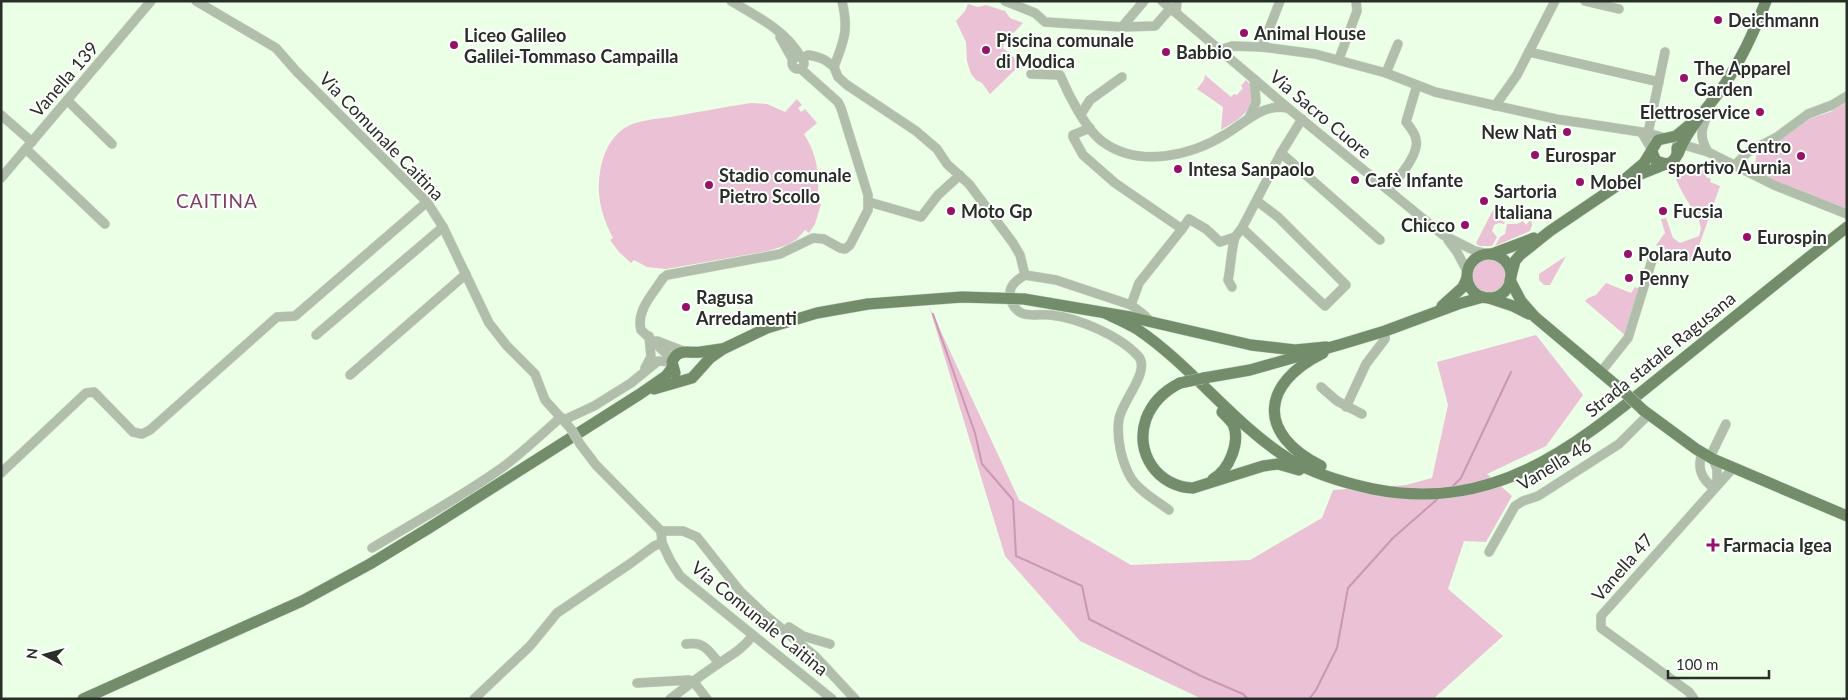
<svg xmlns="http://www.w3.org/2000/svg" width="1848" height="700" viewBox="0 0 1848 700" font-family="Lato,sans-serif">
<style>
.green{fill:#ebc1d5}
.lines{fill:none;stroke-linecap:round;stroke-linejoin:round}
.stream{stroke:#ca98b1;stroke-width:2}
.minor-casing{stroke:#c8d9c3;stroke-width:10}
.major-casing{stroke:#c8d9c3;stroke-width:12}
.minor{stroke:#b0beab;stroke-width:9}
.major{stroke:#738d6b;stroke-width:11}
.minor-bridge-casing{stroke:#c8d9c3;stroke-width:10;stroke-linecap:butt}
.major-bridge-casing{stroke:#c8d9c3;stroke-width:12;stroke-linecap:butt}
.minor-bridge{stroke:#b0beab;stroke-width:9}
.major-bridge{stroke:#738d6b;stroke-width:11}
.poi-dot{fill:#961268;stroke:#fff;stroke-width:2}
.labels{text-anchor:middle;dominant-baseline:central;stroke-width:4;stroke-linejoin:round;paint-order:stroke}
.poi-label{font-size:18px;font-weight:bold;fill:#282f26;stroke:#fff;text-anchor:start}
.street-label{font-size:18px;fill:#282f26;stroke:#fff}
.neighbourhood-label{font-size:19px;letter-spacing:1px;fill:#7f3e62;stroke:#fff}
</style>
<rect width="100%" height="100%" fill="#ebfee6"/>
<g class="green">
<polygon points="968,4 978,7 986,5 1005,11 1010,18 1023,23 1004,43 1003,48 1021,64 990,94 982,83 976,80 971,74 967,61 966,42 956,21 965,11"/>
<path d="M1205,75L1231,97L1234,94L1237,95L1243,88L1241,86L1246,80C1250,84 1252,88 1252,94C1252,114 1235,121 1221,130L1223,107L1197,89L1204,80Z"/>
<path d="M797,99L802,105L798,108L801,112L805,109L817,123L804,134C818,156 820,177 817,203L821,204L815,224L809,233L805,230L797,239L787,245L768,251L666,269L647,267L634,260L631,263L619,252L610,240L613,238C602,217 596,196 600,172C603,154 609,140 623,129C636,120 656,119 671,117C698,112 724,107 751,103L767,104L785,112Z"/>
<polygon points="1847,102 1847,209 1813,198 1754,171 1757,151 1806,120 1830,112"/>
<path d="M1682,162L1707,173L1706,177L1711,179L1710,182L1720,186L1693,263L1656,245L1665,233L1661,219L1666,218L1673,238L1680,243L1699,236L1701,229L1696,207L1692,208C1684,196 1677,184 1673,170Z"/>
<polygon points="1495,206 1499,218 1505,223 1504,224 1499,223 1494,225 1492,231 1497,237 1492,246 1479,246 1476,243"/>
<polygon points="1531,219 1532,225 1530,231 1495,246 1500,237 1505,234 1507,224 1517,224 1523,221 1526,225"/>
<polygon points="1566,256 1550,285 1544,285 1539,280 1539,274"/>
<circle cx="1489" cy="276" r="17"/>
<polygon points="1606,283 1631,293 1635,287 1640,289 1626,336 1585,301 1588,298 1596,295"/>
<polygon points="929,306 1019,500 1131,565 1250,560 1322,518 1333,490 1406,485 1432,478 1448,405 1437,362 1536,335 1583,395 1546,446 1487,474 1512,496 1486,542 1464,541 1448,589 1503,636 1433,699 1202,699 1080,641 1005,556"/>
</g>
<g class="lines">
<g class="stream">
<polyline points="933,314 975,433 982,464 1013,500 1016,556 1082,586 1089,619 1201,676 1243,694 1248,699"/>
<polyline points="1452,487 1461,478 1511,372"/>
<polyline points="1309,699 1316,690 1337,648 1348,588 1393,538 1441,496"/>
</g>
<defs>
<g id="minor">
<polyline points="196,1 276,48 297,72 427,202 443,227 489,323 507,346 535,374 545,400 571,429"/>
<path d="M731,1C758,17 785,30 801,57"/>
<path d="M842,1C849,31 844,40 834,67L838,77L847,85L916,131L937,149L947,164L969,184L1013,243L1020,255L1025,275"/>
<polyline points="1005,1 1035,13 1045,22 1122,27 1155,26 1170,9"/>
<polyline points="1162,1 1288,108 1443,235 1475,251 1488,254"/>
<polyline points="1585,1 1619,9"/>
<polyline points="1176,12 1177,1"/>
<polyline points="1122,27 1144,1"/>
<polyline points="780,37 793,60"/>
<polyline points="1262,47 1280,1"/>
<polyline points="1220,50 1232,46 1262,47 1315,54 1386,73 1435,92 1556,119 1648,133 1665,138"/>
<polyline points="1529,52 1659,82"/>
<circle cx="798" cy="63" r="6"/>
<path d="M803,58L808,55C820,57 825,59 834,67"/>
<polyline points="1339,59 1357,11 1356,1"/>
<polyline points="1386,73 1398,44"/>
<path d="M1031,74L1060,75C1068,94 1086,130 1103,142C1139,168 1191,156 1226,134C1246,122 1263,103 1288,108"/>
<polyline points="68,101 112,144"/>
<polyline points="1495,106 1517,75 1555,1"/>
<polyline points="1081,114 1090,100 1122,77"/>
<polyline points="1,115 32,142"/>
<polyline points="1249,118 1256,102 1254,79"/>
<polyline points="1090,128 1073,135 1073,137 1083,155 1115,183 1182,229 1189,219 1206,229 1220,242 1235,237 1242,228 1281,153 1302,119"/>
<polyline points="1642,133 1652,150"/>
<polyline points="1648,133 1665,52"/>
<polyline points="1677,143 1708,152 1774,185 1847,214"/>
<polyline points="26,149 105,224"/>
<path d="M1708,152C1697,133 1703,127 1710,108"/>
<polyline points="1281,153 1380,240"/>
<polyline points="1736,164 1748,152 1777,137 1808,114 1832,105 1847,96"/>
<polyline points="1,178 151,1"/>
<path d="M1388,190C1397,179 1420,155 1416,139C1415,133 1410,127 1406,122L1417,85"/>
<polyline points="869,202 921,217 938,195 960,175"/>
<polyline points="1242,228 1325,306 1346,285 1278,217 1257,201"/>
<polyline points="1448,240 1457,252 1467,271"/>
<path d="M1232,287L1228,280C1231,266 1231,251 1235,237"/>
<polyline points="1131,305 1139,283 1182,229"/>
<path d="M1151,322L1143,314L1131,305L1056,280L1025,275C1013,282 1005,290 1013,305C1015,309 1020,313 1024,314C1032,316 1042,314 1051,315C1078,318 1121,336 1139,357C1150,372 1122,401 1119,419C1116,438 1122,463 1131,478C1139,491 1157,501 1169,510"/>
<polyline points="316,335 443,227"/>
<polyline points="657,341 683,351"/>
<path d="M673,360L641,330C636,310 653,294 663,278L667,275L780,254L813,238L824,239L840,248L845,249L850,245L868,210V195L841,108L838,102L801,69"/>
<polyline points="645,368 651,357 649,336"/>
<polyline points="1600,373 1628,338 1653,257"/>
<polyline points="350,375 466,274"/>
<polyline points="1321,387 1337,401 1362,414"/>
<polyline points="1346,407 1366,364 1385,339 1385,331"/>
<polyline points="564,420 594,406 631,383 658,361 672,362"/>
<polyline points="580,444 596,465 661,531 662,543 670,560 680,576 832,699"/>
<path d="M1702,453C1697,468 1701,479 1714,488"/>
<polyline points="1710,457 1726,424"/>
<polyline points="1713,459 1717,469 1717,484"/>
<polyline points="1,473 86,393 94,392 133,432 142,434 150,430 277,317 295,316 427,202"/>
<polyline points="661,531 683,531 697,537 740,591 764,614 815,656 855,699"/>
<path d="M372,548C415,522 461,497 503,467C523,452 542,434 561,417"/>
<polyline points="1489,552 1515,506 1523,501 1538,496 1619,444 1649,414"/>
<polyline points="789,627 803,636 830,644"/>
<path d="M686,644C704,641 708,650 719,663"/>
<polyline points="637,683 689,680 693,681 707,699"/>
<polyline points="474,699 530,646 557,613 631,563 654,546 662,543"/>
<path d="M670,699C686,687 701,675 718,664C731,655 743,649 753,635"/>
<polyline points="1694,699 1689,692 1601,628 1601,616 1733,468"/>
</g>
<g id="major">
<path d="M1652,152L1656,161L1666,164C1674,163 1678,157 1677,148"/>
<path d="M1678,154C1688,127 1709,107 1725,84C1742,58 1755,30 1766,1"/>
<polyline points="1631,178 1666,164"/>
<polyline points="1492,254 1534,238"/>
<circle cx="1489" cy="276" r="22"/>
<polyline points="1511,276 1515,261 1520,255 1550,231 1618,185 1644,163 1658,140 1676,136 1698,118"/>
<polyline points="1510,280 1521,301 1535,317 1623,391"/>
<polyline points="1489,298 1513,306 1529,314"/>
<polyline points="1024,299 1130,317 1251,345 1295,350 1326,347"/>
<polyline points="1442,306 1463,287 1467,278"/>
<path d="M1105,313C1115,318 1127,323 1137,329C1192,366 1232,423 1289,459C1314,474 1345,483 1373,489C1504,515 1586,436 1680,361C1736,316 1791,271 1847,227"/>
<path d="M675,373L672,362C678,347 689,354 701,352C708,351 714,350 721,349"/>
<polyline points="1204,378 1250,370 1342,344 1385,331 1458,304 1483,297"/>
<path d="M1180,383C1164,391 1152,403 1146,419C1134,453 1158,487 1193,488L1263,466L1278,464L1299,470"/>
<polyline points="654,389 692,378 710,358 723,349 767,328 817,313 868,304"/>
<polyline points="1643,410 1696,449 1713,459 1847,516"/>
<path d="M1321,466C1257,434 1260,384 1323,353"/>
<path d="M1213,479C1229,470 1241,442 1233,424C1230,420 1226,416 1222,412"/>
<polyline points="83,699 302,601 370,564 429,528 640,394 666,376 672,368"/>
</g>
</defs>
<use href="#minor" class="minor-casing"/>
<use href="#major" class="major-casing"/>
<use href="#minor" class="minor"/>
<use href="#major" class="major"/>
<defs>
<polyline id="minor-bridge" points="571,429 580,444"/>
<g id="major-bridge">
<polyline points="868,304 962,297 1024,299"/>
<polyline points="1180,383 1204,378"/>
<polyline points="1623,391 1643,410"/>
</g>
</defs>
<use href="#minor-bridge" class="minor-bridge-casing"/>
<use href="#major-bridge" class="major-bridge-casing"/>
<use href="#minor-bridge" class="minor-bridge"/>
<use href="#major-bridge" class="major-bridge"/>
</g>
<g class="poi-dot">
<circle cx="1718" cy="20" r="5"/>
<circle cx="1244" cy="33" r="5"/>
<circle cx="454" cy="45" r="5"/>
<circle cx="986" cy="50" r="5"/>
<circle cx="1166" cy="52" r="5"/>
<circle cx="1684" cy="78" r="5"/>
<circle cx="1760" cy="112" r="5"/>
<circle cx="1567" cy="132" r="5"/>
<circle cx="1535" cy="155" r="5"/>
<circle cx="1801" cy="156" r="5"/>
<circle cx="1178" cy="169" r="5"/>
<circle cx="1355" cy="180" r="5"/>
<circle cx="1580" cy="182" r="5"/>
<circle cx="709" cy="185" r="5"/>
<circle cx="1484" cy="201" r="5"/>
<circle cx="951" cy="211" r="5"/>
<circle cx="1663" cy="211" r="5"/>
<circle cx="1465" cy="225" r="5"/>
<circle cx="1747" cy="237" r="5"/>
<circle cx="1628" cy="254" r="5"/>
<circle cx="1629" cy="278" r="5"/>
<circle cx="686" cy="307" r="5"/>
<path d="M1710.5 537.5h5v5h5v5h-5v5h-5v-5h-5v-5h5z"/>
</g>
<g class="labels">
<g class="poi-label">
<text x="1728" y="20">Deichmann</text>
<text x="1254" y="33">Animal House</text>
<text x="464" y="35">Liceo Galileo<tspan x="464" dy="21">Galilei-Tommaso Campailla</tspan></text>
<text x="996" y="40">Piscina comunale<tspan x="996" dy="21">di Modica</tspan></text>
<text x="1176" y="52">Babbio</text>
<text x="1694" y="68">The Apparel<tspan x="1694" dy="21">Garden</tspan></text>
<text x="1750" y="112" text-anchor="end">Elettroservice</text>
<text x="1557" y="132" text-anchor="end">New Natì</text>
<text x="1791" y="146" text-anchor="end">Centro<tspan x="1791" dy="21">sportivo Aurnia</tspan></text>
<text x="1545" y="155">Eurospar</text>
<text x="1188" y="169">Intesa Sanpaolo</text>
<text x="719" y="175">Stadio comunale<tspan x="719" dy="21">Pietro Scollo</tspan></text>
<text x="1365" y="180">Cafè Infante</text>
<text x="1590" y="182">Mobel</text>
<text x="1494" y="191">Sartoria<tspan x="1494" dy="21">Italiana</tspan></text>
<text x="961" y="211">Moto Gp</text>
<text x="1673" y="211">Fucsia</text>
<text x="1455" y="225" text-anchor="end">Chicco</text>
<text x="1757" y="237">Eurospin</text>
<text x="1638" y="254">Polara Auto</text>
<text x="1639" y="278">Penny</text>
<text x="696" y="297">Ragusa<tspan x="696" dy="21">Arredamenti</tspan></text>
<text x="1723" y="545">Farmacia Igea</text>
</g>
<g class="street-label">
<text transform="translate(64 79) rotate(-49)">Vanella 139</text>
<text transform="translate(1321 114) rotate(40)">Via Sacro Cuore</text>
<text transform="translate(382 136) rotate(46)">Via Comunale Caitina</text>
<text transform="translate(1660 354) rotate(-39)">Strada statale Ragusana</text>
<text transform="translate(1554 464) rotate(-31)">Vanella 46</text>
<text transform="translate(1622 567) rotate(-49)">Vanella 47</text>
<text transform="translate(760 618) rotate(39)">Via Comunale Caitina</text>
</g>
<g class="neighbourhood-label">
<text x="217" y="200">CAITINA</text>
</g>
</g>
<rect width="1848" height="700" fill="none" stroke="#282f26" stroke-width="5"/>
<g transform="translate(45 655) rotate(276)" stroke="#ffffff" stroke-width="4" paint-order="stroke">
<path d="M0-4L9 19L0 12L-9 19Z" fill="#282f26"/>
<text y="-8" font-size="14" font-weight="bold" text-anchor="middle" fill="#282f26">N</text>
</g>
<path d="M1668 670v8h101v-8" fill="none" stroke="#282f26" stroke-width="2.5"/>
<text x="1676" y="670" font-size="15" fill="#282f26" stroke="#ffffff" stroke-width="4" paint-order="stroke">100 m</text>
</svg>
